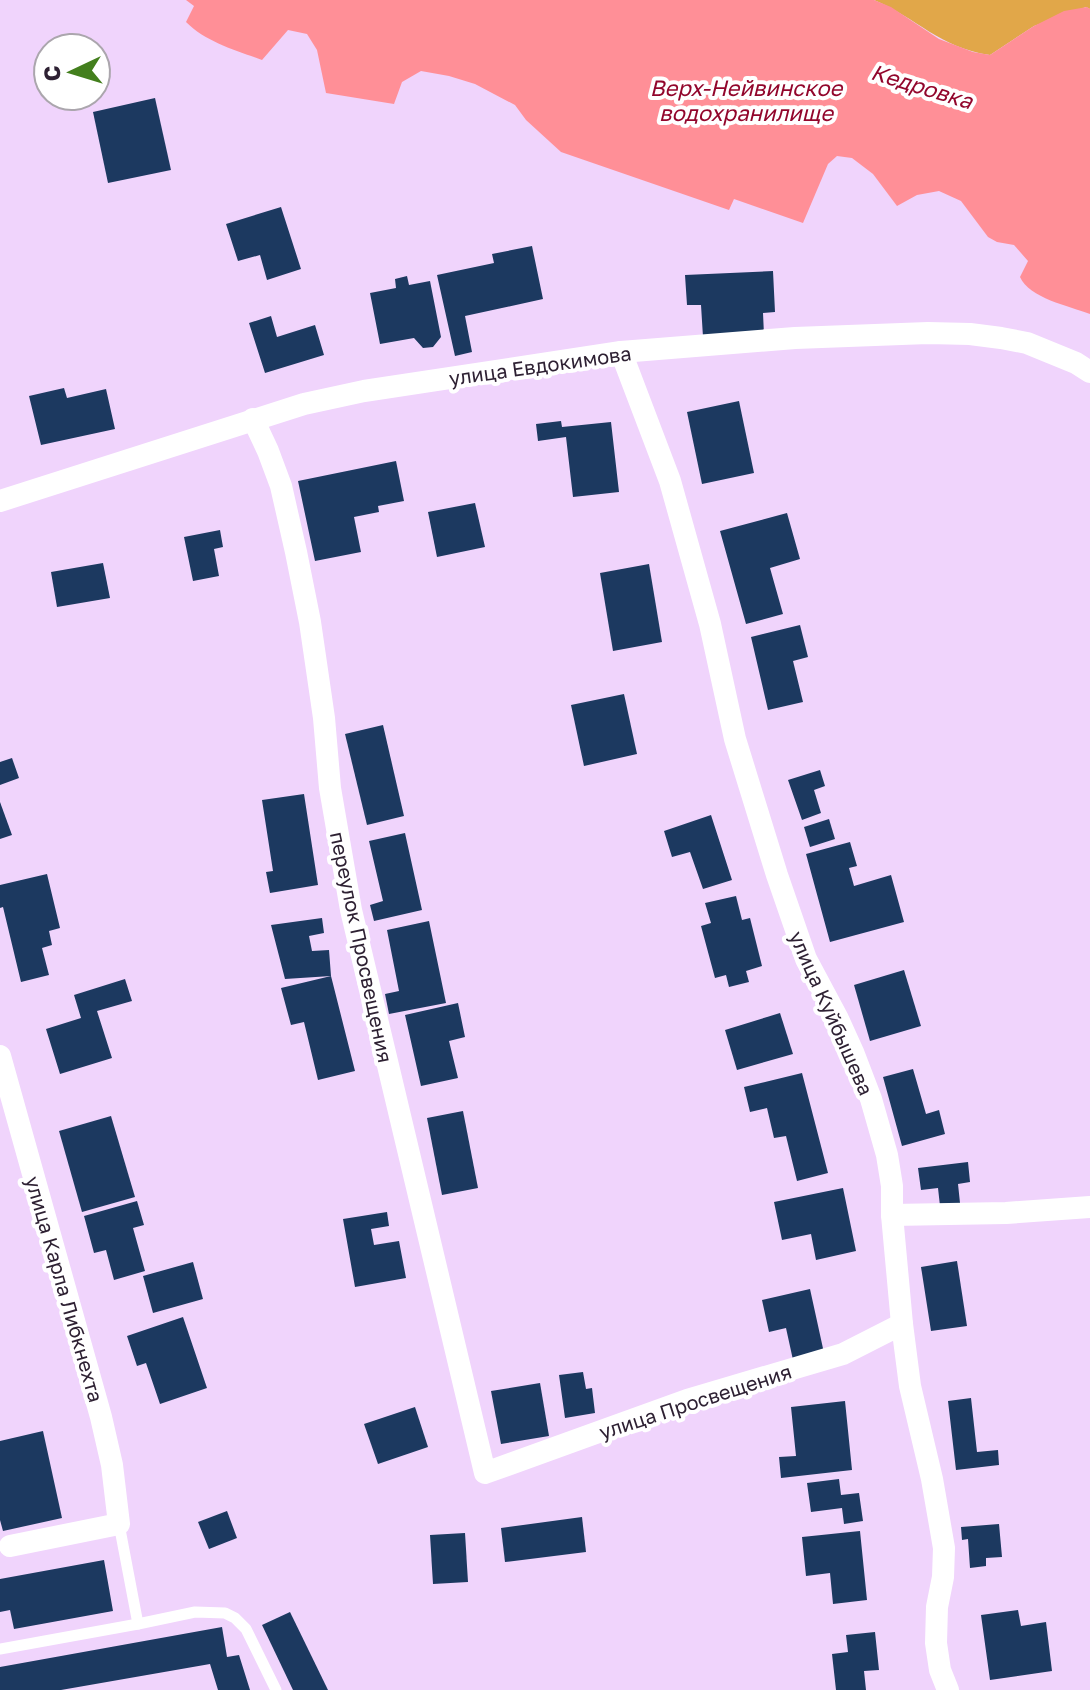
<svg xmlns="http://www.w3.org/2000/svg" width="1090" height="1690" viewBox="0 0 1090 1690" font-family="'Golos Text',sans-serif">
<style>
.green{fill:#e1a749}
.water{fill:#ff8f97}
.building{fill:#1c3960}
.lines{fill:none;stroke-linecap:round;stroke-linejoin:round}
.service{stroke:#fff;stroke-width:11}
.minor{stroke:#fff;stroke-width:22}
.labels{text-anchor:middle;dominant-baseline:central;stroke-width:8;stroke-linejoin:round;paint-order:stroke}
.street-label{font-size:20px;fill:#2e2133;stroke:#fff}
.water-label{font-size:22px;font-style:italic;fill:#92062c;stroke:#fff}
</style>
<rect width="100%" height="100%" fill="#f0d4fc"/>
<path class="green" d="M874,0H1090V9L1086,7L1034,26L990,55C940,48 917,18 874,0Z"/>
<path class="water" d="M186,0H874L891,7L939,39L973,52L990,55L1034,26L1064,11L1087,7L1090,9V314C1069,306 1029,298 1020,277L1028,261L1014,245L997,242L988,237L961,201L939,191L917,195L897,206L873,174L852,158L837,156L828,164L803,223L734,199L729,210L561,152L526,120L515,105L475,84L449,76L421,71L402,82L394,104L326,93L317,50L307,34L288,30L262,60C235,50 206,42 186,22L194,6Z"/>
<g class="building">
<polygon points="155,98 171,170 108,183 93,112"/>
<polygon points="281,207 301,269 267,280 260,255 238,261 226,224"/>
<polygon points="532,246 543,299 465,316 472,352 455,356 437,275 494,263 492,254"/>
<polygon points="773,271 775,312 763,313 764,335 703,337 701,305 687,305 685,275"/>
<polygon points="407,276 409,285 430,281 441,337 433,347 423,348 414,338 380,344 370,293 396,288 395,279"/>
<polygon points="271,316 277,337 315,325 324,355 265,373 249,323"/>
<polygon points="64,388 67,398 106,389 115,429 41,445 29,396"/>
<polygon points="739,401 754,473 702,484 687,412"/>
<polygon points="561,421 562,427 611,422 619,492 573,497 566,437 538,441 536,424"/>
<polygon points="396,461 404,501 378,506 379,512 354,517 361,552 315,561 298,481"/>
<polygon points="475,503 485,547 437,557 428,512"/>
<polygon points="787,513 800,559 770,568 783,614 746,624 720,531"/>
<polygon points="220,530 223,547 214,549 219,576 193,581 184,537"/>
<polygon points="103,563 110,598 57,607 51,572"/>
<polygon points="649,564 662,642 613,651 600,573"/>
<polygon points="800,625 808,657 793,661 803,702 768,710 751,637"/>
<polygon points="624,694 637,754 584,766 571,705"/>
<polygon points="383,725 404,816 367,825 345,734"/>
<polygon points="12,758 19,778 0,785 0,762"/>
<polygon points="820,770 825,786 814,790 821,813 802,820 788,780"/>
<polygon points="304,794 318,885 270,893 266,872 273,871 262,800"/>
<polygon points="0,802 12,835 0,839"/>
<polygon points="711,815 732,880 703,889 690,852 672,857 664,831"/>
<polygon points="829,819 835,839 810,847 804,827"/>
<polygon points="405,833 422,910 374,921 370,905 383,901 369,841"/>
<polygon points="850,842 857,866 849,868 854,886 891,875 904,922 830,942 806,854"/>
<polygon points="47,874 60,928 49,931 52,945 42,948 49,975 21,982 3,907 0,908 0,885"/>
<polygon points="736,896 742,920 750,918 762,966 746,971 749,982 729,987 726,975 715,978 701,926 711,923 705,903"/>
<polygon points="322,918 324,933 309,936 312,951 329,950 331,976 355,1071 318,1080 304,1022 291,1025 281,988 331,976 285,979 271,925"/>
<polygon points="429,921 446,1003 389,1014 385,994 399,991 387,930"/>
<polygon points="904,970 921,1026 870,1041 854,985"/>
<polygon points="125,979 132,1001 97,1011 112,1058 60,1074 46,1029 81,1018 74,995"/>
<polygon points="458,1003 465,1037 449,1041 458,1078 421,1086 405,1015"/>
<polygon points="780,1013 793,1054 737,1070 725,1030"/>
<polygon points="913,1069 926,1114 939,1110 945,1134 902,1146 883,1077"/>
<polygon points="802,1073 828,1173 797,1181 786,1136 774,1138 767,1108 750,1112 744,1087"/>
<polygon points="463,1111 478,1188 442,1195 427,1118"/>
<polygon points="111,1116 135,1197 82,1212 59,1131"/>
<polygon points="968,1162 970,1182 958,1184 960,1203 940,1206 938,1188 921,1190 918,1168"/>
<polygon points="843,1188 856,1251 816,1260 811,1234 782,1240 774,1202"/>
<polygon points="137,1201 144,1225 133,1228 145,1271 114,1280 106,1250 94,1253 84,1216"/>
<polygon points="387,1212 389,1226 371,1229 374,1245 399,1241 406,1278 355,1287 343,1219"/>
<polygon points="957,1261 967,1326 931,1331 921,1267"/>
<polygon points="193,1262 203,1299 153,1313 143,1276"/>
<polygon points="810,1289 824,1353 793,1360 786,1328 769,1332 762,1300"/>
<polygon points="183,1317 207,1388 160,1404 146,1363 137,1366 127,1336"/>
<polygon points="583,1372 586,1389 592,1388 595,1413 565,1418 559,1375"/>
<polygon points="540,1383 549,1436 501,1444 491,1391"/>
<polygon points="971,1398 977,1452 998,1450 999,1465 956,1470 948,1401"/>
<polygon points="845,1401 852,1470 781,1478 779,1457 796,1456 791,1407"/>
<polygon points="415,1407 428,1447 378,1464 364,1424"/>
<polygon points="43,1431 62,1518 3,1531 0,1520 0,1441"/>
<polygon points="839,1479 841,1495 859,1493 863,1521 844,1524 842,1508 811,1512 807,1483"/>
<polygon points="227,1511 237,1538 209,1549 198,1522"/>
<polygon points="582,1517 586,1552 505,1562 501,1528"/>
<polygon points="999,1524 1002,1557 986,1558 986,1566 970,1568 968,1539 962,1540 961,1527"/>
<polygon points="860,1531 867,1600 833,1604 830,1573 806,1576 802,1537"/>
<polygon points="465,1533 468,1582 433,1584 430,1535"/>
<polygon points="104,1560 113,1611 14,1629 10,1610 0,1612 0,1579"/>
<polygon points="1018,1610 1021,1626 1046,1622 1052,1671 990,1680 981,1615"/>
<polygon points="290,1612 328,1690 293,1690 262,1625"/>
<polygon points="222,1627 227,1657 239,1655 250,1690 218,1690 210,1664 61,1690 0,1690 0,1667"/>
<polygon points="875,1632 879,1670 864,1671 866,1690 836,1690 832,1654 848,1652 846,1635"/>
</g>
<g class="lines">
<g class="service">
<polyline points="119,1524 138,1624 195,1612 225,1613 235,1618 246,1629 276,1690"/>
<polyline points="0,1649 138,1624"/>
</g>
<g class="minor">
<polyline points="621,352 670,481 710,624 735,739 777,875 806,959 838,1019 853,1052 871,1099 887,1155 892,1186 892,1215 902,1324 910,1386 932,1479 944,1548 943,1577 937,1607 936,1643 940,1670 948,1690"/>
<polyline points="253,419 268,451 281,486 296,552 310,622 324,718 330,788 351,910 485,1473 687,1400 843,1354 902,1324"/>
<polyline points="0,501 304,404 364,391 621,352 795,338 928,333 970,334 1001,338 1027,343 1076,363 1090,372"/>
<polyline points="0,1056 101,1417 112,1465 119,1524 10,1546"/>
<polyline points="892,1215 1006,1213 1090,1207"/>
</g>
</g>
<g class="labels">
<g class="street-label">
<text transform="translate(540 365) rotate(-8)">улица Евдокимова</text>
<text transform="translate(362 947) rotate(78)">переулок Просвещения</text>
<text transform="translate(832 1013) rotate(66)">улица Куйбышева</text>
<text transform="translate(65 1289) rotate(74)">улица Карла Либкнехта</text>
<text transform="translate(695 1401) rotate(-18)">улица Просвещения</text>
</g>
<g class="water-label">
<text transform="translate(922 86) rotate(17)">Кедровка</text>
<text x="746" y="87">Верх-Нейвинское<tspan x="746" dy="25">водохранилище</tspan></text>
</g>
</g>
<g transform="translate(72 72) rotate(266)"><circle r="38" fill="#ffffff" stroke="#aba6ad" stroke-width="2"/>
<path d="M0-6L14 30L0 20L-14 30Z" fill="#437f1d"/>
<text y="-12" font-size="22" font-weight="bold" text-anchor="middle" fill="#2e2133">С</text>
</g>
</svg>
